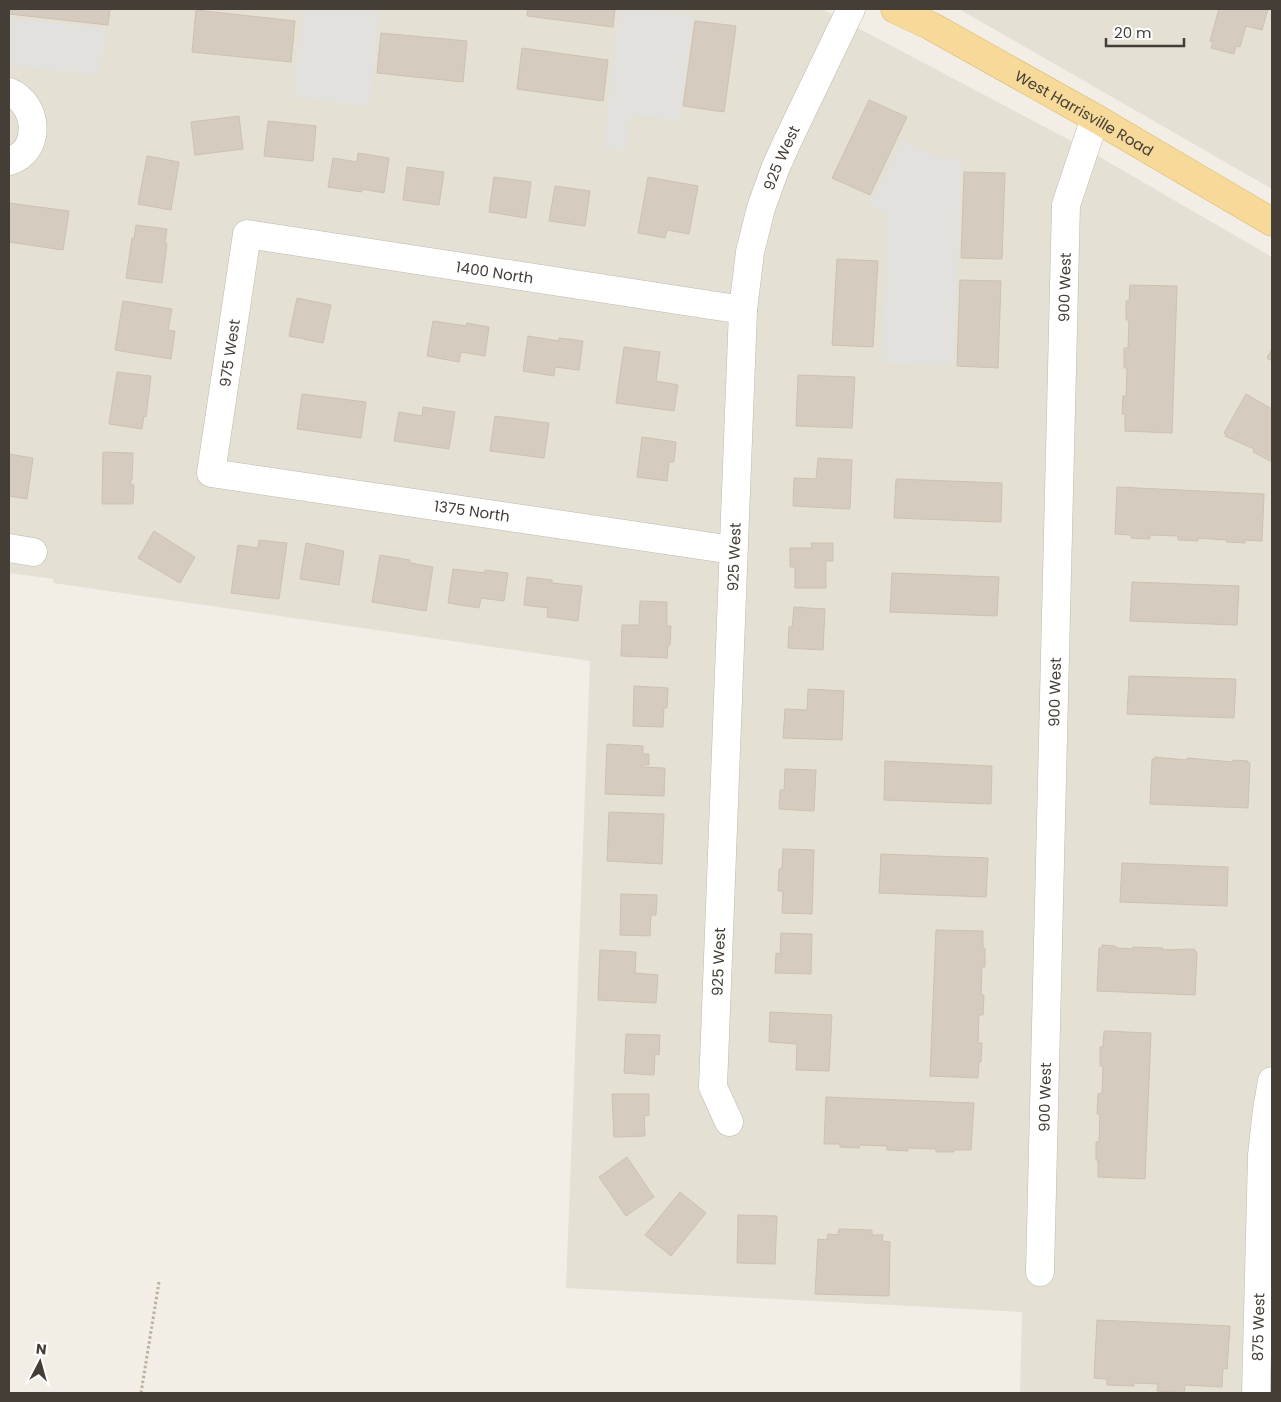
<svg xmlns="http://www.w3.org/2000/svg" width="1281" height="1402" viewBox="0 0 1281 1402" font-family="Poppins,sans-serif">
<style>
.residential{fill:#e5e0d4}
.parking{fill:#e3e1de}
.building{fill:#d5ccbf;stroke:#cdc1b0}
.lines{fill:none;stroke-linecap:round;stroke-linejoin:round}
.minor-casing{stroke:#bfb8ac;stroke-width:29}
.major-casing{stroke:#dbb66b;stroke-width:29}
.path{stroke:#bdb09c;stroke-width:3;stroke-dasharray:2.5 2.5;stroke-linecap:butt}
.minor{stroke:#fff;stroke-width:28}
.major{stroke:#f7da9a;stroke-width:28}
.labels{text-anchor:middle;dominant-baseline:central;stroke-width:4;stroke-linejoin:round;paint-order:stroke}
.street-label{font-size:15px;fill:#443e36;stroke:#fff}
</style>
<rect width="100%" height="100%" fill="#f2eee6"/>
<g class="residential">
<polygon points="9,9 822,9 1079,145 1272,257 1272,1393 1020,1393 1022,1312 566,1288 590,661 53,583 54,579 9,573"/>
<polygon points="959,9 1272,9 1272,189"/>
</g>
<g class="parking">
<polygon points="303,9 380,9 369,106 293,97"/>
<polygon points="620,9 636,9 693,16 680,120 631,114 626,151 603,148"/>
<polygon points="9,18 105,28 100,75 9,65"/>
<polygon points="902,140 939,158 962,159 953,366 882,363 888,215 870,206"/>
</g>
<g class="building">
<polygon points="10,9 110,9 108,25 9,14"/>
<polygon points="528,9 615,9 613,27 527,16"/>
<polygon points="1219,9 1268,9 1262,30 1246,26 1240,47 1236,46 1234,54 1211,48 1213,42 1210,41"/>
<polygon points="196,10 295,21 291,62 192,52"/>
<polygon points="695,21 736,26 724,112 683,106"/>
<polygon points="381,33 467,41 463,82 377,73"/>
<polygon points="522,48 608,60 603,101 517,89"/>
<polygon points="869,100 907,117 870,195 832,178"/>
<polygon points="239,116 243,149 195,155 191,122"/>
<polygon points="268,121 316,126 313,161 264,156"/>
<polygon points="358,153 389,158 384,193 362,189 362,192 328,187 333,158 357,162"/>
<polygon points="147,156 179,162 171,210 138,204"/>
<polygon points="407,167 444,172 439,205 403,200"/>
<polygon points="964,172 1005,173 1002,259 961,258"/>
<polygon points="494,177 531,182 526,218 489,212"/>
<polygon points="648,177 698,186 689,234 667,230 665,238 638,233"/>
<polygon points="555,186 590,191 585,226 549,221"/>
<polygon points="9,203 69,211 63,250 9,242"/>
<polygon points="136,225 167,229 165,243 167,244 162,283 126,278 132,238 134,239"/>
<polygon points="837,259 878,261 873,347 832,345"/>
<polygon points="960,280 1001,281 998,368 957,366"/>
<polygon points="1130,285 1177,286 1172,433 1125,431 1125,414 1122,414 1123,396 1126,396 1127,368 1124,368 1124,348 1128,348 1129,320 1126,320 1126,301 1129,301"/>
<polygon points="297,298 331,305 323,343 289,336"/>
<polygon points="123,301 172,309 168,330 175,331 171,359 115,350"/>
<polygon points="433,321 466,326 467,323 489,327 485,356 461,352 459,362 427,356"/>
<polygon points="528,336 559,341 559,338 583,341 579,370 555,367 554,376 523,371"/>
<polygon points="624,347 660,352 656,381 678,385 674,411 616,403"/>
<polygon points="1272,349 1272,361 1267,358"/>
<polygon points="117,372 151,376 146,417 144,416 142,429 109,424"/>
<polygon points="798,375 855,377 852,428 796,426"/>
<polygon points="302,394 366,402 361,438 297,429"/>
<polygon points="1246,394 1272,409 1272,462 1253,452 1254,449 1225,436 1226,434 1224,433"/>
<polygon points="423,407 455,412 449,449 394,441 399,412 422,416"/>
<polygon points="495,416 549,423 544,458 490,451"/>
<polygon points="642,437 676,442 674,462 669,462 667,481 637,477"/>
<polygon points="103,452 133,453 132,480 131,480 131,485 134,485 133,504 102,504"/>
<polygon points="9,454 33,458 27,499 9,496"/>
<polygon points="818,458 852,460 850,509 793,506 794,478 816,479"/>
<polygon points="896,479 1002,483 1001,522 894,518"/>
<polygon points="1117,487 1264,494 1262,541 1245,540 1245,543 1226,542 1227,540 1198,538 1198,541 1178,540 1178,536 1150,535 1150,539 1131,538 1131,535 1115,534"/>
<polygon points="154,531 195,557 180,583 138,558"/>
<polygon points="259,540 287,543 279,599 231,593 238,545 258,548"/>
<polygon points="306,543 344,551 339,585 300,579"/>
<polygon points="811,543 833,543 833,561 826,561 826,588 795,588 795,567 790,567 790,548 812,548"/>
<polygon points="380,555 410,560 410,563 433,567 426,611 372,602"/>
<polygon points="453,569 485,573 485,570 508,573 504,601 481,598 479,608 448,603"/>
<polygon points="892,573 999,577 997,616 890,612"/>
<polygon points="527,577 552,580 552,583 582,586 578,621 547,617 548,608 524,605"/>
<polygon points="1132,582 1239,586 1237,625 1130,621"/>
<polygon points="640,601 667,602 667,626 671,626 670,645 668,645 667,658 621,656 622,625 639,625"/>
<polygon points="794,607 825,609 823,650 788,648 789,627 792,627"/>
<polygon points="1129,676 1236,679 1234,718 1127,714"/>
<polygon points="634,686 668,688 667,708 664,708 663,727 633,726"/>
<polygon points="808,689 844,691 842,740 783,738 785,709 807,710"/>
<polygon points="607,744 643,746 643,754 649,754 649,765 642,765 642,767 665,768 664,796 605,794"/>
<polygon points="1155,757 1187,760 1187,758 1233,762 1233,760 1248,761 1248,763 1250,763 1248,808 1150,804 1152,759 1155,759"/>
<polygon points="885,761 992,766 991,804 884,800"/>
<polygon points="785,769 816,770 814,811 779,809 780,790 784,790"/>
<polygon points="609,812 664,814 662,864 607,861"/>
<polygon points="783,849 814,850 812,914 782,913 783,891 778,891 779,869 782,869"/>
<polygon points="881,854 988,858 986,897 879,893"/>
<polygon points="1122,863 1228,867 1227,906 1120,902"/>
<polygon points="621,894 657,895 656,915 651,915 650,936 620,935"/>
<polygon points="936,930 983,931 983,949 985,948 985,967 982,967 981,995 984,995 983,1015 979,1015 978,1043 982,1043 981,1062 979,1062 978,1078 930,1076"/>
<polygon points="781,933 812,934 811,974 775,973 776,953 780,954"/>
<polygon points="1102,945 1115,946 1116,948 1133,949 1133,947 1163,948 1163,950 1194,949 1195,951 1197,952 1195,995 1097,991 1099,948 1102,948"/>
<polygon points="600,950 636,952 635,973 658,975 656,1003 598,1000"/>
<polygon points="770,1012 832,1015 829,1071 796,1070 797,1044 769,1042"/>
<polygon points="1104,1031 1151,1033 1145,1179 1098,1177 1098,1160 1096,1160 1096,1142 1099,1142 1100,1114 1097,1114 1098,1094 1102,1093 1103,1066 1100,1066 1100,1047 1103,1047"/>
<polygon points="626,1034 660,1035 659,1055 655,1054 654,1075 624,1073"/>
<polygon points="612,1094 649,1094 649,1115 644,1116 645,1136 614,1137"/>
<polygon points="826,1097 974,1103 971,1150 954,1150 954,1152 936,1152 936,1149 908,1148 908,1151 887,1150 887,1146 860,1145 859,1148 840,1147 840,1144 824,1144"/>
<polygon points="627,1157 654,1197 626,1216 599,1177"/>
<polygon points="680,1192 706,1213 671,1256 645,1235"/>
<polygon points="738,1215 777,1216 775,1264 737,1263"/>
<polygon points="839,1229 872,1230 872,1235 883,1235 882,1241 890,1242 889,1296 815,1294 818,1239 827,1240 828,1234 838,1235"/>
<polygon points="1097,1320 1230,1326 1227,1369 1223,1368 1222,1387 1185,1385 1184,1393 1157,1391 1158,1384 1134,1383 1134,1386 1107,1385 1107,1379 1094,1378"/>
</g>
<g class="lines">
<defs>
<g id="minor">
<path d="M9,92C39,104 42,152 9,161"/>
<polyline points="9,548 33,552"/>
<path id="s1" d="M733,550L211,473L247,234L743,310"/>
<path id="s2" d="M729,1122L713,1087L743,310L750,252L761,208L775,169L788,140L851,9"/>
<path id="s3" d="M1040,1272L1066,205L1095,118"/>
<path id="s4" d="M1256,1393L1262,1155L1267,1110L1272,1081"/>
</g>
<g id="major">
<path id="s5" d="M895,9L931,26L1095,118L1272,222"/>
</g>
</defs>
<use href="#minor" class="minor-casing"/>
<use href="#major" class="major-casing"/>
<polyline class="path" points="141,1393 159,1282"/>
<use href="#minor" class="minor"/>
<use href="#major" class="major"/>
</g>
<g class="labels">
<g class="street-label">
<text stroke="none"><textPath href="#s5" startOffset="216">West Harrisville Road</textPath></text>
<text stroke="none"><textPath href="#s2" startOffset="974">925 West</textPath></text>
<text stroke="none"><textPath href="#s1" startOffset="1020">1400 North</textPath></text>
<text stroke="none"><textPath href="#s3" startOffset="985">900 West</textPath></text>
<text stroke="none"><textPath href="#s1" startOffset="649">975 West</textPath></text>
<text transform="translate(472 511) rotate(8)">1375 North</text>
<text stroke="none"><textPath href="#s2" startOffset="569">925 West</textPath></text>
<text stroke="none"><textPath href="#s3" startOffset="580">900 West</textPath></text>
<text stroke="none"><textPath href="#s2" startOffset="164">925 West</textPath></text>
<text stroke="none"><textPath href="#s3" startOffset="175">900 West</textPath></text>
<text stroke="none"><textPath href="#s4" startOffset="66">875 West</textPath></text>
</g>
</g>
<rect width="1281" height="1402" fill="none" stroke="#443e36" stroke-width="20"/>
<g transform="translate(40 1362) rotate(6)" stroke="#ffffff" stroke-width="4" paint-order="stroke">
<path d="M0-4L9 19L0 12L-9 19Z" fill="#443e36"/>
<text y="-8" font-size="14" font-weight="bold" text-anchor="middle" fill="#443e36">N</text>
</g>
<path d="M1106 38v8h78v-8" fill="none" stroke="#443e36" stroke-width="2.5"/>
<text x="1114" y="38" font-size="15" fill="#443e36" stroke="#ffffff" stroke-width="4" paint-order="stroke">20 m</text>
</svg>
